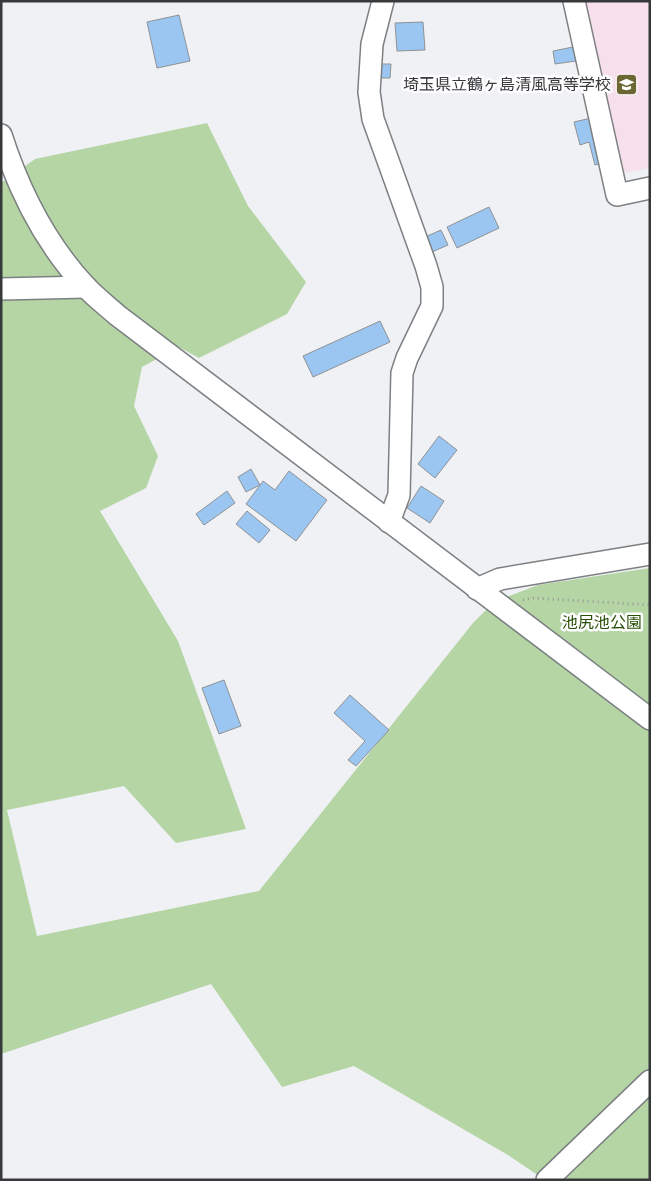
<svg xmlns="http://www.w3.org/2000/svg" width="651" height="1181" viewBox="0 0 651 1181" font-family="'Nunito Sans','Noto Sans JP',sans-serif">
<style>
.education{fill:#f7e0ec}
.green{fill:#b5d5a4}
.building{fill:#9ac6f1;stroke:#8f9295}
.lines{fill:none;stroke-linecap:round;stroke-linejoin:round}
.minor-casing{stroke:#7d8082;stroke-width:24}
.path{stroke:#96989a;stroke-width:3;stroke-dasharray:1 4;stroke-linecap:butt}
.minor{stroke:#fff;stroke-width:21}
.labels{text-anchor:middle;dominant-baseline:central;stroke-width:5;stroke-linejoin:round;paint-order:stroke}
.poi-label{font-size:16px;fill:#37393a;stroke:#fefeff;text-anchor:end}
.park-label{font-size:16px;fill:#294f06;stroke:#fefeff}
</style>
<rect width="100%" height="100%" fill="#eff1f4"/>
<polygon class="education" points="584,1 650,1 650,168 624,173"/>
<polygon class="green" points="207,123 248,206 306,282 287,314 199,358 179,347 142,367 134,406 158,456 146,488 100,511 178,641 246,829 176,843 124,786 7,810 37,936 259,891 473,623 494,602 538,585 650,568 650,1180 545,1180 508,1155 354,1066 282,1087 211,984 1,1054 1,183 35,159"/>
<g class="building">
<polygon points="179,15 190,61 157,68 147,22"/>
<polygon points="423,22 425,50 397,51 395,23"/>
<polygon points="573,47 576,61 555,64 553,51"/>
<polygon points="381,64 391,64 390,78 380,78"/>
<polygon points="591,118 603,163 595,165 589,142 580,145 574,122"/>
<polygon points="489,207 499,228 457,248 447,227"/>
<polygon points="441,230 448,245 432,252 425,237"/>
<polygon points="380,321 390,342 313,377 303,356"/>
<polygon points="439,436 457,450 435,478 418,464"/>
<polygon points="251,469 260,485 246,492 238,477"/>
<polygon points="289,471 327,500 296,541 246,504 263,481 275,490"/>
<polygon points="421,486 444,501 430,523 407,508"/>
<polygon points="227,491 235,503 204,525 196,514"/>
<polygon points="247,511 270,530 259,543 236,524"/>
<polygon points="224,680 241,726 219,734 202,688"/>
<polygon points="350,695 389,730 356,766 348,760 365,741 334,713"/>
</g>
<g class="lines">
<defs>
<g id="minor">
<polyline points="383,1 372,44 369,92 373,119 426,266 432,287 432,306 407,358 402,373 399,495 389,522"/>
<polyline points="574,1 617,195 650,188"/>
<path d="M1,135C19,191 45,243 85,286C95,297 107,306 117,315L650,719"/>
<polyline points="1,289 86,287"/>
<polyline points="477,589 500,579 650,554"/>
<polyline points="547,1180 650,1081"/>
</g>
</defs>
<use href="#minor" class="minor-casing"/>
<polyline class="path" points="523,600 532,598 650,605"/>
<use href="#minor" class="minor"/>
</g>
<defs>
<symbol id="school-square" viewBox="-11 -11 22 22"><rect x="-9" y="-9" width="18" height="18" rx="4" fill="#6c6632" stroke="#fefeff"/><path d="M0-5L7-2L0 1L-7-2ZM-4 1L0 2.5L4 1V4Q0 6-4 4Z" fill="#fff"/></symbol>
</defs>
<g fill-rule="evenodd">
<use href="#school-square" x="614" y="72" width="25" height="25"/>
</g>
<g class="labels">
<g class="poi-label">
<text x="611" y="85">埼玉県立鶴ヶ島清風高等学校</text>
</g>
<g class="park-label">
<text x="602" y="623">池尻池公園</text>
</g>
</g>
<rect width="651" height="1181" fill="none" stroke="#37393a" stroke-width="5"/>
</svg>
